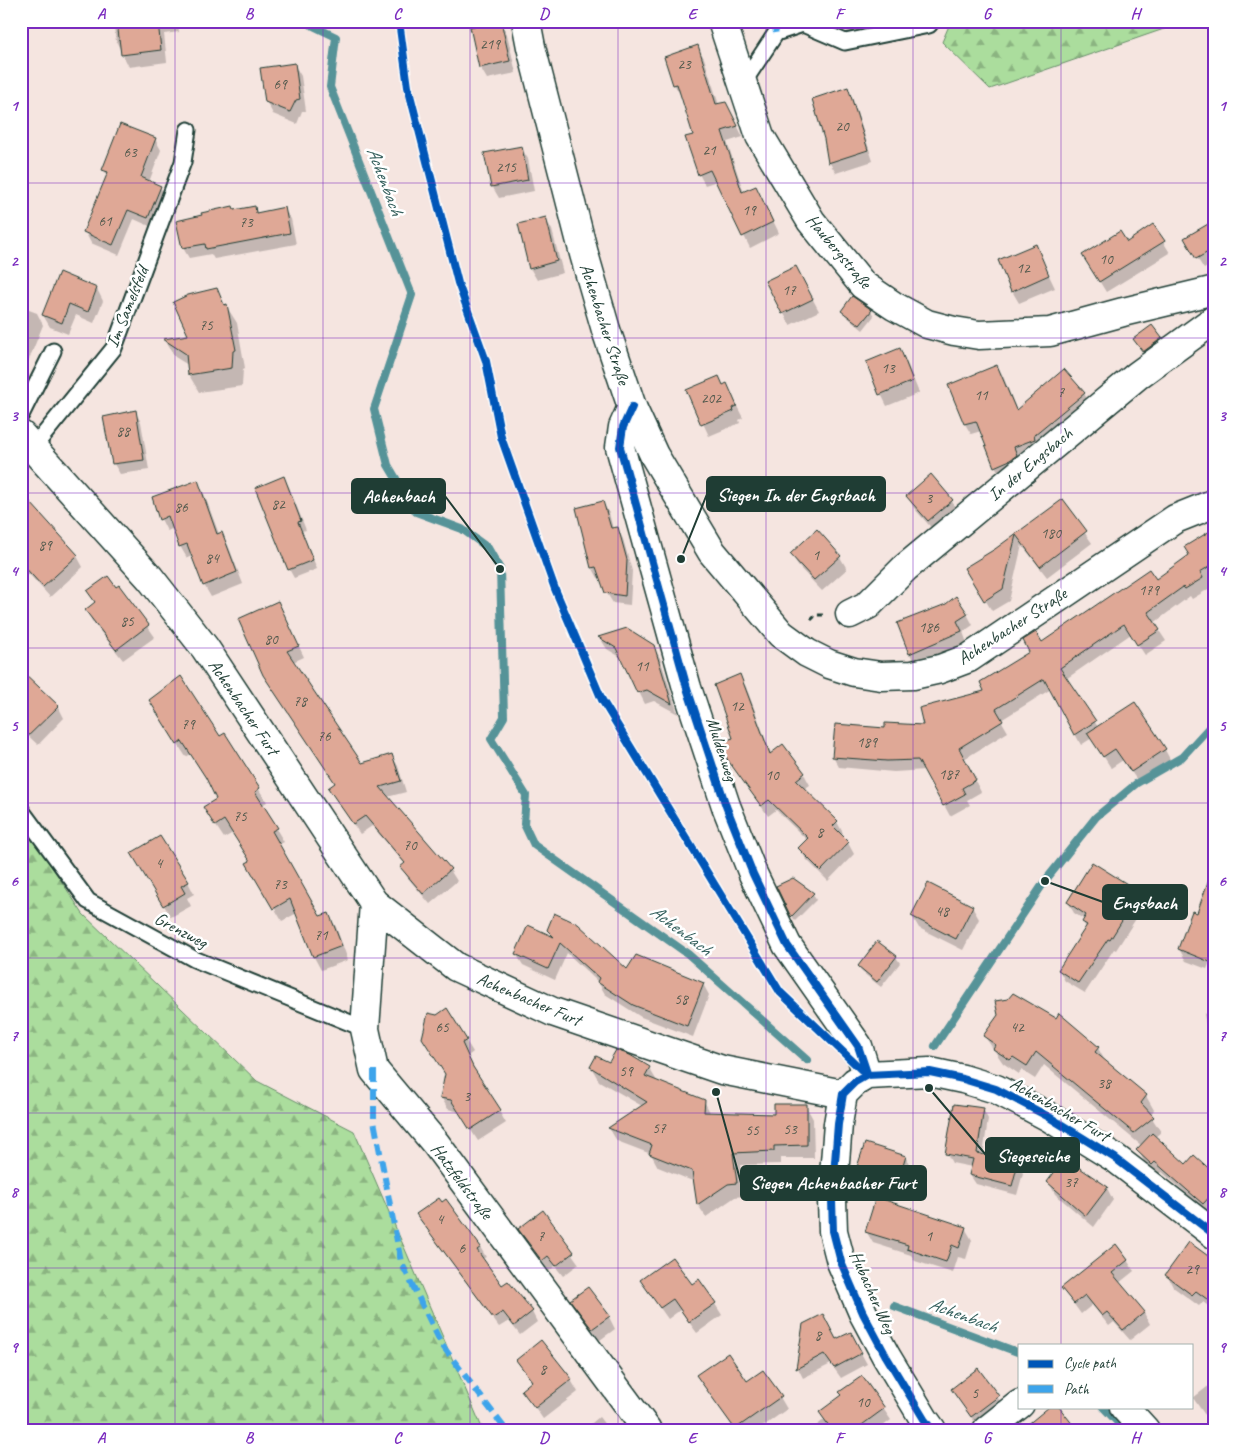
<svg xmlns="http://www.w3.org/2000/svg" width="1236" height="1451" viewBox="0 0 1236 1451" font-family="Caveat,sans-serif">
<style>
.forest{fill:url(#forest-firs);stroke:#658d68}
.shadow{fill:#0003}
.lines{fill:none;stroke-linecap:round;stroke-linejoin:round}
.stream{stroke:#579398;stroke-width:8}
.building{fill:#dfa896;stroke:#1f3d34}
.service-casing{stroke:#1f3d34;stroke-width:19}
.minor-casing{stroke:#1f3d34;stroke-width:31}
.tertiary-casing{stroke:#1f3d34;stroke-width:31}
.secondary-casing{stroke:#1f3d34;stroke-width:31}
.path{stroke:#1f3d34;stroke-width:3;stroke-dasharray:5 4;stroke-linecap:butt}
.service{stroke:#fff;stroke-width:15}
.minor{stroke:#fff;stroke-width:28}
.tertiary{stroke:#fff;stroke-width:28}
.secondary{stroke:#fff;stroke-width:28}
.quiet{stroke:#3da4eb;stroke-width:6;stroke-dasharray:12 6;stroke-linecap:butt}
.cycleway-casing{stroke:#fff;stroke-width:11}
.cycleway{stroke:#0057b8;stroke-width:8}
.grid{fill:none;stroke:#7b2cbf;stroke-width:1;stroke-opacity:0.55}
.labels{text-anchor:middle;dominant-baseline:central;stroke-width:5;stroke-linejoin:round;paint-order:stroke}
.number-label{font-size:15px;fill:#4f584c}
.street-label{font-size:18px;fill:#1f3d34;stroke:#fff}
.water-label{font-size:19px;font-style:italic;fill:#36615e;stroke:#fff}
.leader{fill:none;stroke:#1f3d34;stroke-width:2}
.callout-dot{fill:#1f3d34;stroke:#fff;stroke-width:2}
.callout{fill:#1f3d34;stroke:#1f3d34;stroke-width:2}
.callout-label{font-size:19px;text-anchor:middle;font-weight:bold;fill:#fff}
.neatline{fill:none;stroke:#7b2cbf;stroke-width:2}
.grid-label{font-size:16px;text-anchor:middle;font-weight:bold;fill:#7b2cbf}
</style>
<defs>
<pattern id="forest-firs" width="22" height="20" patternUnits="userSpaceOnUse" patternTransform="scale(1.25)"><rect width="22" height="20" fill="#abdd9d"/><path d="M5 1l3.5 6h-7zM16 11l3.5 6h-7z" fill="#8bb481"/></pattern>
</defs>
<rect width="100%" height="100%" fill="#f5e5e0"/>
<filter id="ink" filterUnits="userSpaceOnUse"><feTurbulence type="fractalNoise" baseFrequency=".02" numOctaves="2"/><feDisplacementMap in="SourceGraphic" scale="10" xChannelSelector="R" yChannelSelector="G"/><feConvolveMatrix kernelMatrix="1 2 1 2 8 2 1 2 1" color-interpolation-filters="sRGB"/></filter>
<g filter="url(#ink)">
<g class="forest">
<polygon points="951,21 1187,21 990,89 942,42"/>
<polygon points="21,820 83,914 257,1081 354,1131 483,1430 21,1430"/>
</g>
<g class="shadow">
<polygon points="113,21 178,21 179,32 164,34 167,62 129,67 116,41"/>
<polygon points="501,22 507,34 516,73 487,79 480,67"/>
<polygon points="697,47 704,58 719,105 732,115 743,137 727,142 744,193 762,198 779,233 750,248 717,181 705,185 699,174 695,135 682,95 681,96 674,84"/>
<polygon points="294,64 301,76 306,111 302,111 297,124 273,114 266,101"/>
<polygon points="847,89 853,100 873,161 836,173 829,162"/>
<polygon points="155,139 161,150 149,182 160,187 166,197 154,228 134,219 119,255 91,243 85,232 107,176 104,169"/>
<polygon points="521,147 528,159 534,191 499,198 492,186"/>
<polygon points="254,207 258,214 284,209 291,219 296,244 214,259 211,254 189,258 183,248 234,211"/>
<polygon points="545,218 552,230 563,273 537,280 530,268"/>
<polygon points="1215,221 1215,262 1204,269 1185,239"/>
<polygon points="1153,225 1170,253 1106,292 1090,266 1126,244"/>
<polygon points="1035,246 1055,288 1019,303 1012,291"/>
<polygon points="802,279 819,311 790,325 767,282"/>
<polygon points="97,289 103,301 94,323 76,315 68,334 50,327 43,315"/>
<polygon points="216,290 237,323 245,368 243,369 242,386 199,392 189,375 188,365 175,357 165,340 189,336"/>
<polygon points="21,307 37,313 43,325 21,379"/>
<polygon points="843,311 871,311 874,316 863,330 846,316"/>
<polygon points="1151,327 1164,345 1147,357 1138,345"/>
<polygon points="900,350 906,361 919,393 887,406 881,394"/>
<polygon points="997,366 1003,376 1017,411 1084,393 1089,403 1001,476 995,466 981,431 971,434 965,424"/>
<polygon points="726,385 743,418 739,420 740,423 709,436 688,391"/>
<polygon points="135,412 141,422 149,470 120,474 114,464 104,418"/>
<polygon points="284,478 289,487 306,530 302,531 317,569 294,578 289,569"/>
<polygon points="197,482 204,494 219,534 221,534 228,545 243,584 211,597 204,585 193,556 187,558 180,546 174,528 167,531 161,519"/>
<polygon points="21,493 77,556 83,567 50,597 29,574 25,577 21,573"/>
<polygon points="907,496 952,501 958,513 935,532 914,508"/>
<polygon points="1062,501 1092,543 1047,577 1022,545 1009,601 992,611 966,568 996,550"/>
<polygon points="603,503 609,513 613,529 617,528 623,539 632,571 630,605 613,603 606,592 601,577 598,578 592,567"/>
<polygon points="817,531 840,557 847,569 822,591 798,566 792,554"/>
<polygon points="1215,531 1215,585 1192,599 1190,596 1154,623 1166,641 1145,655 1131,634 1066,679 1098,727 1165,750 1171,761 1139,783 1123,760 1111,768 1092,738 1081,745 1051,689 1001,720 1008,732 964,759 981,792 967,800 970,805 950,816 925,770 894,772 839,767 833,756 886,730 925,727 986,692 1042,643 1156,580 1190,556"/>
<polygon points="119,586 155,637 123,660 92,621 86,610 96,603 89,592 115,589"/>
<polygon points="278,603 304,657 293,662 361,764 391,755 398,766 406,792 387,797 450,870 457,881 430,904 408,878 401,867 405,864 372,826 360,834 336,799 336,784 271,686"/>
<polygon points="946,605 967,614 973,625 963,632 967,643 916,665 910,654 898,624"/>
<polygon points="600,638 653,646 660,658 678,714 654,701 645,704 622,658 607,649"/>
<polygon points="740,676 746,687 771,754 804,774 810,785 804,789 837,822 843,833 840,836 848,843 854,854 828,881 806,859 799,848 807,840 776,810 768,816 728,758 735,739"/>
<polygon points="58,706 64,718 38,745 21,729"/>
<polygon points="158,714 219,738 224,735 267,802 262,805 284,842 278,845 320,918 328,914 336,927 348,960 321,970 314,957 297,913 282,921 248,863 251,862 233,833 224,838 212,820 218,799 210,785 191,754 186,757"/>
<polygon points="133,854 188,882 194,894 187,898 191,906 171,917"/>
<polygon points="793,879 813,894 816,900 795,921 792,916"/>
<polygon points="1139,892 1146,903 1116,950 1114,949 1085,993 1065,981 1059,970 1086,928 1083,922 1085,920 1074,913 1068,902"/>
<polygon points="972,907 979,919 963,950 919,928 912,916"/>
<polygon points="548,930 627,971 703,984 709,995 693,1037 641,1017 605,994 598,982 567,953 555,980 523,965 516,954 552,937"/>
<polygon points="877,943 896,957 900,963 881,987 862,972 859,967"/>
<polygon points="1179,949 1215,951 1207,969 1186,961"/>
<polygon points="447,1010 473,1052 468,1056 478,1076 506,1123 478,1141 459,1112 448,1109 441,1097 446,1075"/>
<polygon points="1215,1012 1215,1058 1211,1052 1204,1014"/>
<polygon points="985,1037 1098,1048 1106,1063 1146,1096 1154,1110 1150,1115 1161,1132 1155,1137 1186,1165 1215,1175 1215,1209 1210,1214 1162,1172 1159,1175 1144,1161 1138,1150 1142,1146 1044,1065 1035,1079 1021,1070 1019,1074 1003,1063"/>
<polygon points="610,1063 649,1068 657,1081 704,1101 711,1114 775,1115 806,1106 813,1119 814,1158 781,1158 781,1164 740,1165 744,1196 735,1197 706,1217 698,1205 695,1182 658,1167 651,1154 617,1141 609,1128 642,1106 599,1081 591,1067"/>
<polygon points="983,1109 988,1119 983,1155 1017,1164 1023,1173 1017,1195 976,1184 970,1175 972,1167 952,1163 947,1154"/>
<polygon points="866,1145 906,1158 912,1169 902,1200 863,1188 856,1176"/>
<polygon points="1049,1182 1107,1188 1113,1200 1094,1227 1055,1194"/>
<polygon points="542,1212 579,1264 563,1276 555,1266 549,1271 520,1229"/>
<polygon points="417,1215 480,1247 486,1257 482,1259 502,1287 508,1283 532,1312 537,1322 520,1335 509,1321 499,1327"/>
<polygon points="965,1228 972,1240 966,1259 958,1257 953,1273 915,1261 911,1255 873,1243 866,1231"/>
<polygon points="1127,1260 1134,1271 1119,1283 1144,1313 1150,1324 1130,1340 1114,1322 1109,1326 1092,1305 1081,1314 1063,1289"/>
<polygon points="1215,1262 1215,1311 1203,1302 1199,1306 1173,1287 1167,1275"/>
<polygon points="641,1281 715,1304 722,1315 697,1333 680,1310 668,1319"/>
<polygon points="572,1300 609,1317 615,1329 600,1340"/>
<polygon points="804,1325 836,1341 856,1344 867,1364 841,1378 831,1364 803,1378 798,1368"/>
<polygon points="541,1342 571,1380 578,1392 543,1419 523,1390 532,1383 517,1360"/>
<polygon points="978,1370 1005,1408 979,1428 952,1389"/>
<polygon points="698,1375 747,1383 780,1397 787,1409 758,1430 735,1430"/>
<polygon points="862,1378 891,1420 878,1430 811,1430 825,1419 843,1396"/>
<polygon points="1215,1381 1215,1429 1193,1398"/>
<polygon points="599,1417 609,1430 586,1430 585,1429"/>
</g>
<g class="lines">
<g class="stream">
<polyline points="303,21 336,37 330,87 412,295 374,409 388,465 416,512 462,529 488,548 500,569 504,717 491,739 526,795 524,824 534,845 688,954 807,1060"/>
<polyline points="935,1046 1045,881 1096,817 1137,783 1182,757 1215,721"/>
<polyline points="894,1306 1020,1353"/>
<polyline points="1103,1407 1125,1430"/>
</g>
</g>
<g class="building">
<polygon points="117,21 158,21 161,50 121,55"/>
<polygon points="497,21 501,21 510,61 479,68 470,27"/>
<polygon points="698,45 716,104 726,102 738,126 722,131 742,192 756,186 773,222 742,237 710,170 698,175 685,137 693,135 677,84 673,85 664,57"/>
<polygon points="295,63 300,99 296,100 290,112 265,102 260,68"/>
<polygon points="848,87 868,150 828,163 824,139 812,99"/>
<polygon points="120,124 156,138 141,177 161,186 148,218 128,210 113,245 83,232 108,172 102,170"/>
<polygon points="522,146 528,180 491,187 484,153"/>
<polygon points="233,206 234,210 255,206 256,213 285,207 290,233 206,249 205,244 182,248 176,221 202,215 201,213"/>
<polygon points="546,217 557,261 529,269 518,224"/>
<polygon points="1215,220 1215,248 1196,259 1184,238"/>
<polygon points="1153,224 1165,241 1099,282 1082,255 1120,231 1127,242"/>
<polygon points="1036,244 1049,275 1011,292 998,260"/>
<polygon points="796,266 813,299 782,314 765,281"/>
<polygon points="59,272 97,288 88,312 69,304 62,323 42,315"/>
<polygon points="217,288 224,305 227,304 236,350 233,351 232,368 188,375 186,354 163,339 188,335 173,302 188,295"/>
<polygon points="852,296 872,310 860,325 841,311"/>
<polygon points="1152,325 1162,338 1143,352 1133,339"/>
<polygon points="900,348 913,381 879,395 866,362"/>
<polygon points="997,365 1016,410 1064,369 1085,393 1034,435 1035,439 1014,447 1017,455 1010,460 994,467 976,421 964,424 948,385"/>
<polygon points="719,376 723,385 727,383 737,406 733,408 734,411 701,425 686,390"/>
<polygon points="136,410 144,460 112,464 103,417"/>
<polygon points="931,474 953,500 928,521 906,496"/>
<polygon points="284,476 301,521 298,522 313,560 288,570 255,488"/>
<polygon points="198,480 217,534 222,532 237,572 203,586 187,544 179,547 168,516 159,520 152,497"/>
<polygon points="21,492 78,555 43,587 21,563"/>
<polygon points="1063,499 1087,531 1040,567 1016,535 1003,589 984,601 964,568 995,549"/>
<polygon points="603,501 611,528 618,527 627,560 625,596 605,593 596,567 591,568 576,508"/>
<polygon points="1215,528 1215,563 1200,572 1203,578 1185,589 1183,587 1148,612 1160,630 1137,645 1124,624 1060,668 1096,721 1074,735 1044,679 996,709 1003,721 959,748 976,780 962,788 965,794 943,806 918,760 887,761 832,757 835,724 885,728 885,723 923,725 919,708 984,691 980,682 1029,652 1023,640 1036,632 1042,642 1149,569 1156,579 1189,555 1184,547"/>
<polygon points="817,529 841,556 814,580 790,554"/>
<polygon points="108,576 116,587 119,585 149,625 116,650 85,610 95,602 87,591"/>
<polygon points="956,596 968,614 957,621 962,631 909,654 897,623 946,604"/>
<polygon points="278,601 299,646 287,651 362,763 392,754 401,781 380,787 451,869 423,894 400,867 405,863 365,816 353,824 328,788 335,783 263,675 238,619"/>
<polygon points="627,628 654,645 672,704 647,690 637,693 616,648 598,637"/>
<polygon points="21,670 59,706 21,743"/>
<polygon points="740,674 770,754 783,744 805,773 796,780 838,821 833,826 849,842 821,871 798,848 808,838 769,800 761,806 727,759 721,742 733,738 714,685"/>
<polygon points="181,676 220,736 225,733 260,788 255,792 278,828 272,831 320,916 329,913 342,946 313,957 290,899 273,909 246,863 250,861 224,820 215,826 203,807 216,799 206,778 182,741 177,745 149,700"/>
<polygon points="1135,702 1166,749 1131,772 1115,749 1103,757 1087,733"/>
<polygon points="160,836 189,882 181,886 185,893 163,906 131,853"/>
<polygon points="1092,862 1140,892 1110,940 1108,939 1078,983 1058,970 1087,925 1082,922 1086,915 1067,902"/>
<polygon points="1211,873 1215,873 1215,964 1178,949 1192,911 1197,913"/>
<polygon points="793,878 814,893 791,917 776,886"/>
<polygon points="928,883 973,906 956,939 911,916"/>
<polygon points="554,913 578,924 627,969 636,955 704,983 687,1026 633,1005 597,982 599,978 560,943 548,969 515,954 528,925 554,937 547,930"/>
<polygon points="877,941 897,956 877,982 858,966"/>
<polygon points="1013,993 1056,1018 1059,1013 1099,1047 1095,1052 1147,1095 1141,1103 1154,1117 1134,1133 1036,1052 1027,1066 1013,1057 1010,1060 993,1049 996,1045 983,1036 998,1015 995,1001 1008,999"/>
<polygon points="447,1008 467,1040 462,1043 473,1067 501,1110 470,1130 451,1100 440,1098 445,1074 422,1038 428,1013 437,1015"/>
<polygon points="616,1050 630,1055 650,1067 645,1076 705,1100 704,1112 774,1114 774,1104 807,1104 807,1145 774,1146 774,1151 733,1153 737,1183 728,1184 697,1205 692,1171 649,1154 652,1145 608,1128 647,1102 590,1067 596,1056 609,1062"/>
<polygon points="954,1104 984,1108 977,1153 1018,1163 1012,1186 969,1175 973,1159 945,1154"/>
<polygon points="1152,1133 1186,1164 1194,1155 1215,1174 1215,1191 1203,1204 1155,1162 1152,1165 1136,1150"/>
<polygon points="865,1143 906,1156 896,1189 854,1176"/>
<polygon points="1065,1158 1108,1187 1086,1216 1047,1182"/>
<polygon points="876,1197 966,1227 959,1248 952,1245 946,1262 907,1249 908,1245 865,1232"/>
<polygon points="439,1198 442,1202 446,1199 481,1247 477,1250 502,1285 508,1281 533,1311 514,1326 503,1312 493,1318 416,1214"/>
<polygon points="543,1210 574,1252 556,1266 548,1256 542,1261 518,1229"/>
<polygon points="1189,1242 1215,1261 1215,1305 1196,1291 1192,1295 1165,1275"/>
<polygon points="1116,1244 1128,1260 1112,1273 1145,1312 1123,1330 1107,1312 1102,1316 1085,1295 1074,1304 1061,1288"/>
<polygon points="672,1257 692,1284 699,1279 716,1303 689,1322 673,1299 660,1308 640,1280"/>
<polygon points="588,1287 610,1316 592,1329 570,1300"/>
<polygon points="823,1314 836,1339 851,1332 862,1353 834,1368 824,1354 796,1369 803,1324"/>
<polygon points="541,1340 572,1379 535,1408 521,1390 532,1381 516,1360"/>
<polygon points="728,1353 747,1381 763,1370 782,1396 735,1429 696,1375"/>
<polygon points="978,1368 999,1396 971,1417 951,1389"/>
<polygon points="862,1376 885,1408 855,1430 832,1430 819,1412 842,1395 839,1392"/>
<polygon points="1049,1407 1059,1407 1077,1430 1021,1430"/>
</g>
<g class="lines">
<defs>
<g id="service">
<polyline points="743,83 776,33 803,24 845,42 929,25 932,21"/>
<polyline points="21,415 53,351"/>
<polyline points="33,448 114,348 183,162 188,130"/>
<polyline points="21,810 88,901 194,959 365,1029"/>
</g>
<g id="minor">
<polyline points="722,21 760,136 811,221 863,285 894,306 927,324 954,331 979,335 1050,332 1123,312 1215,290"/>
<polyline points="632,407 623,427 620,447 687,688 726,806 753,874 787,945 858,1046 867,1075"/>
<polyline points="21,435 150,578 205,648 374,903 456,967 553,1012 722,1070 843,1094"/>
<polyline points="850,614 868,605 905,568 1138,375 1215,319"/>
<polyline points="374,903 365,1029 374,1070 436,1144 647,1430"/>
<polyline points="1124,1407 1145,1430"/>
<polyline points="987,1430 1020,1404"/>
</g>
<polyline id="tertiary" points="932,1430 924,1419 886,1356 863,1313 841,1262 833,1231 832,1200 838,1124 843,1094 855,1082 867,1075 930,1072 963,1079 996,1089 1049,1117 1115,1158 1215,1235"/>
<polyline id="secondary" points="526,21 531,47 584,254 606,330 632,407 654,455 712,552 781,634 807,653 829,664 854,672 881,676 913,675 940,669 969,658 1175,519 1215,503"/>
</defs>
<use href="#service" class="service-casing"/>
<use href="#minor" class="minor-casing"/>
<use href="#tertiary" class="tertiary-casing"/>
<use href="#secondary" class="secondary-casing"/>
<polyline class="path" points="811,620 816,615 824,615"/>
<use href="#service" class="service"/>
<use href="#minor" class="minor"/>
<use href="#tertiary" class="tertiary"/>
<use href="#secondary" class="secondary"/>
<g class="quiet">
<polyline points="774,21 776,33"/>
<polyline points="374,1070 374,1121 401,1262 442,1345 506,1430"/>
</g>
<defs>
<g id="cycleway">
<polyline points="399,21 408,87 458,283 486,361 501,437 555,589 602,700 780,992 867,1075"/>
<polyline points="632,407 623,427 620,447 687,688 726,806 753,874 787,945 858,1046 867,1073"/>
<polyline points="932,1430 924,1419 886,1356 863,1313 841,1262 833,1231 832,1200 838,1124 843,1094 855,1082 867,1075 930,1072 963,1079 996,1089 1049,1117 1115,1158 1215,1235"/>
</g>
</defs>
<use href="#cycleway" class="cycleway-casing"/>
<use href="#cycleway" class="cycleway"/>
</g>
</g>
<path class="grid" d="M175,21V1430M323,21V1430M470,21V1430M618,21V1430M766,21V1430M913,21V1430M1061,21V1345M21,183H1215M21,338H1215M21,493H1215M21,648H1215M21,803H1215M21,958H1215M21,1113H1215M21,1268H1215M1061,1407V1430"/>
<g class="labels">
<g class="number-label">
<text x="490" y="44">219</text>
<text x="684" y="64">23</text>
<text x="280" y="84">69</text>
<text x="842" y="126">20</text>
<text x="709" y="150">21</text>
<text x="130" y="152">63</text>
<text x="506" y="167">215</text>
<text x="749" y="210">19</text>
<text x="105" y="221">61</text>
<text x="246" y="222">73</text>
<text x="1106" y="259">10</text>
<text x="1023" y="268">12</text>
<text x="789" y="290">17</text>
<text x="206" y="325">75</text>
<text x="888" y="368">13</text>
<text x="1061" y="392">7</text>
<text x="981" y="395">11</text>
<text x="711" y="398">202</text>
<text x="123" y="431">88</text>
<text x="929" y="498">3</text>
<text x="278" y="504">82</text>
<text x="181" y="507">86</text>
<text x="1051" y="533">180</text>
<text x="45" y="545">89</text>
<text x="816" y="555">1</text>
<text x="212" y="558">84</text>
<text x="1149" y="590">179</text>
<text x="127" y="621">85</text>
<text x="929" y="627">186</text>
<text x="271" y="639">80</text>
<text x="642" y="666">11</text>
<text x="300" y="701">78</text>
<text x="737" y="706">12</text>
<text x="188" y="724">79</text>
<text x="324" y="736">76</text>
<text x="867" y="742">189</text>
<text x="949" y="774">187</text>
<text x="772" y="775">10</text>
<text x="240" y="816">75</text>
<text x="820" y="832">8</text>
<text x="410" y="845">70</text>
<text x="159" y="863">4</text>
<text x="280" y="884">73</text>
<text x="942" y="911">48</text>
<text x="321" y="935">71</text>
<text x="681" y="999">58</text>
<text x="442" y="1027">65</text>
<text x="1017" y="1027">42</text>
<text x="626" y="1071">59</text>
<text x="1104" y="1083">38</text>
<text x="467" y="1096">3</text>
<text x="659" y="1128">57</text>
<text x="790" y="1129">53</text>
<text x="752" y="1130">55</text>
<text x="1071" y="1182">37</text>
<text x="440" y="1219">4</text>
<text x="541" y="1236">7</text>
<text x="929" y="1236">1</text>
<text x="462" y="1248">6</text>
<text x="1192" y="1269">29</text>
<text x="818" y="1335">8</text>
<text x="543" y="1369">8</text>
<text x="975" y="1393">5</text>
<text x="863" y="1402">10</text>
</g>
<g class="street-label">
<text transform="translate(839 251) rotate(50)">Haubergstraße</text>
<text transform="translate(127 307) rotate(-68)">Im Samelsfeld</text>
<text transform="translate(605 324) rotate(72)">Achenbacher Straße</text>
<text transform="translate(1030 464) rotate(-40)">In der Engsbach</text>
<text transform="translate(1012 626) rotate(-33)">Achenbacher Straße</text>
<text transform="translate(244 707) rotate(56)">Achenbacher Furt</text>
<text transform="translate(722 749) rotate(72)">Muldenweg</text>
<text transform="translate(181 930) rotate(28)">Grenzweg</text>
<text transform="translate(529 999) rotate(23)">Achenbacher Furt</text>
<text transform="translate(1060 1109) rotate(30)">Achenbacher Furt</text>
<text transform="translate(462 1181) rotate(53)">Hatzfeldstraße</text>
<text transform="translate(873 1292) rotate(66)">Hubacher Weg</text>
</g>
<g class="water-label">
<text transform="translate(385 181) rotate(69)">Achenbach</text>
<text transform="translate(681 930) rotate(37)">Achenbach</text>
<text transform="translate(963 1315) rotate(20)">Achenbach</text>
</g>
</g>
<path class="leader" d="M681 559L707 494M500 569L445 496M1045 881L1103 902M929 1088L986 1155M716 1092L741 1183"/>
<g class="callout-dot">
<circle cx="681" cy="559" r="5"/>
<circle cx="500" cy="569" r="5"/>
<circle cx="1045" cy="881" r="5"/>
<circle cx="929" cy="1088" r="5"/>
<circle cx="716" cy="1092" r="5"/>
</g>
<g class="callout">
<rect x="707" y="477" width="178" height="34" rx="5"/>
<rect x="352" y="479" width="93" height="34" rx="5"/>
<rect x="1103" y="885" width="84" height="34" rx="5"/>
<rect x="986" y="1138" width="93" height="34" rx="5"/>
<rect x="741" y="1166" width="185" height="34" rx="5"/>
</g>
<g class="callout-label">
<text x="796" y="501">Siegen In der Engsbach</text>
<text x="399" y="502">Achenbach</text>
<text x="1145" y="909">Engsbach</text>
<text x="1033" y="1162">Siegeseiche</text>
<text x="833" y="1189">Siegen Achenbacher Furt</text>
</g>
<rect width="1236" height="1451" fill="none" stroke="#fff" stroke-width="55"/>
<rect x="1018" y="1344" width="175" height="65" fill="#ffffff" stroke="#a5b1ae"/>
<rect x="1028" y="1360" width="25" height="8" fill="#0057b8" stroke="#a5b1ae"/>
<text x="1064" y="1368" font-size="15" fill="#1f3d34">Cycle path</text>
<rect x="1028" y="1385" width="25" height="8" fill="#3da4eb" stroke="#a5b1ae"/>
<text x="1064" y="1394" font-size="15" fill="#1f3d34">Path</text>
<rect x="28" y="28" width="1180" height="1396" class="neatline"/>
<g class="grid-label">
<text x="101" y="19">A</text>
<text x="249" y="19">B</text>
<text x="397" y="19">C</text>
<text x="544" y="19">D</text>
<text x="692" y="19">E</text>
<text x="839" y="19">F</text>
<text x="987" y="19">G</text>
<text x="1135" y="19">H</text>
<text x="14" y="111">1</text>
<text x="1222" y="111">1</text>
<text x="14" y="266">2</text>
<text x="1222" y="266">2</text>
<text x="14" y="421">3</text>
<text x="1222" y="421">3</text>
<text x="14" y="576">4</text>
<text x="1222" y="576">4</text>
<text x="14" y="731">5</text>
<text x="1222" y="731">5</text>
<text x="14" y="886">6</text>
<text x="1222" y="886">6</text>
<text x="14" y="1041">7</text>
<text x="1222" y="1041">7</text>
<text x="14" y="1197">8</text>
<text x="1222" y="1197">8</text>
<text x="14" y="1352">9</text>
<text x="1222" y="1352">9</text>
<text x="101" y="1443">A</text>
<text x="249" y="1443">B</text>
<text x="397" y="1443">C</text>
<text x="544" y="1443">D</text>
<text x="692" y="1443">E</text>
<text x="839" y="1443">F</text>
<text x="987" y="1443">G</text>
<text x="1135" y="1443">H</text>
</g>
</svg>
